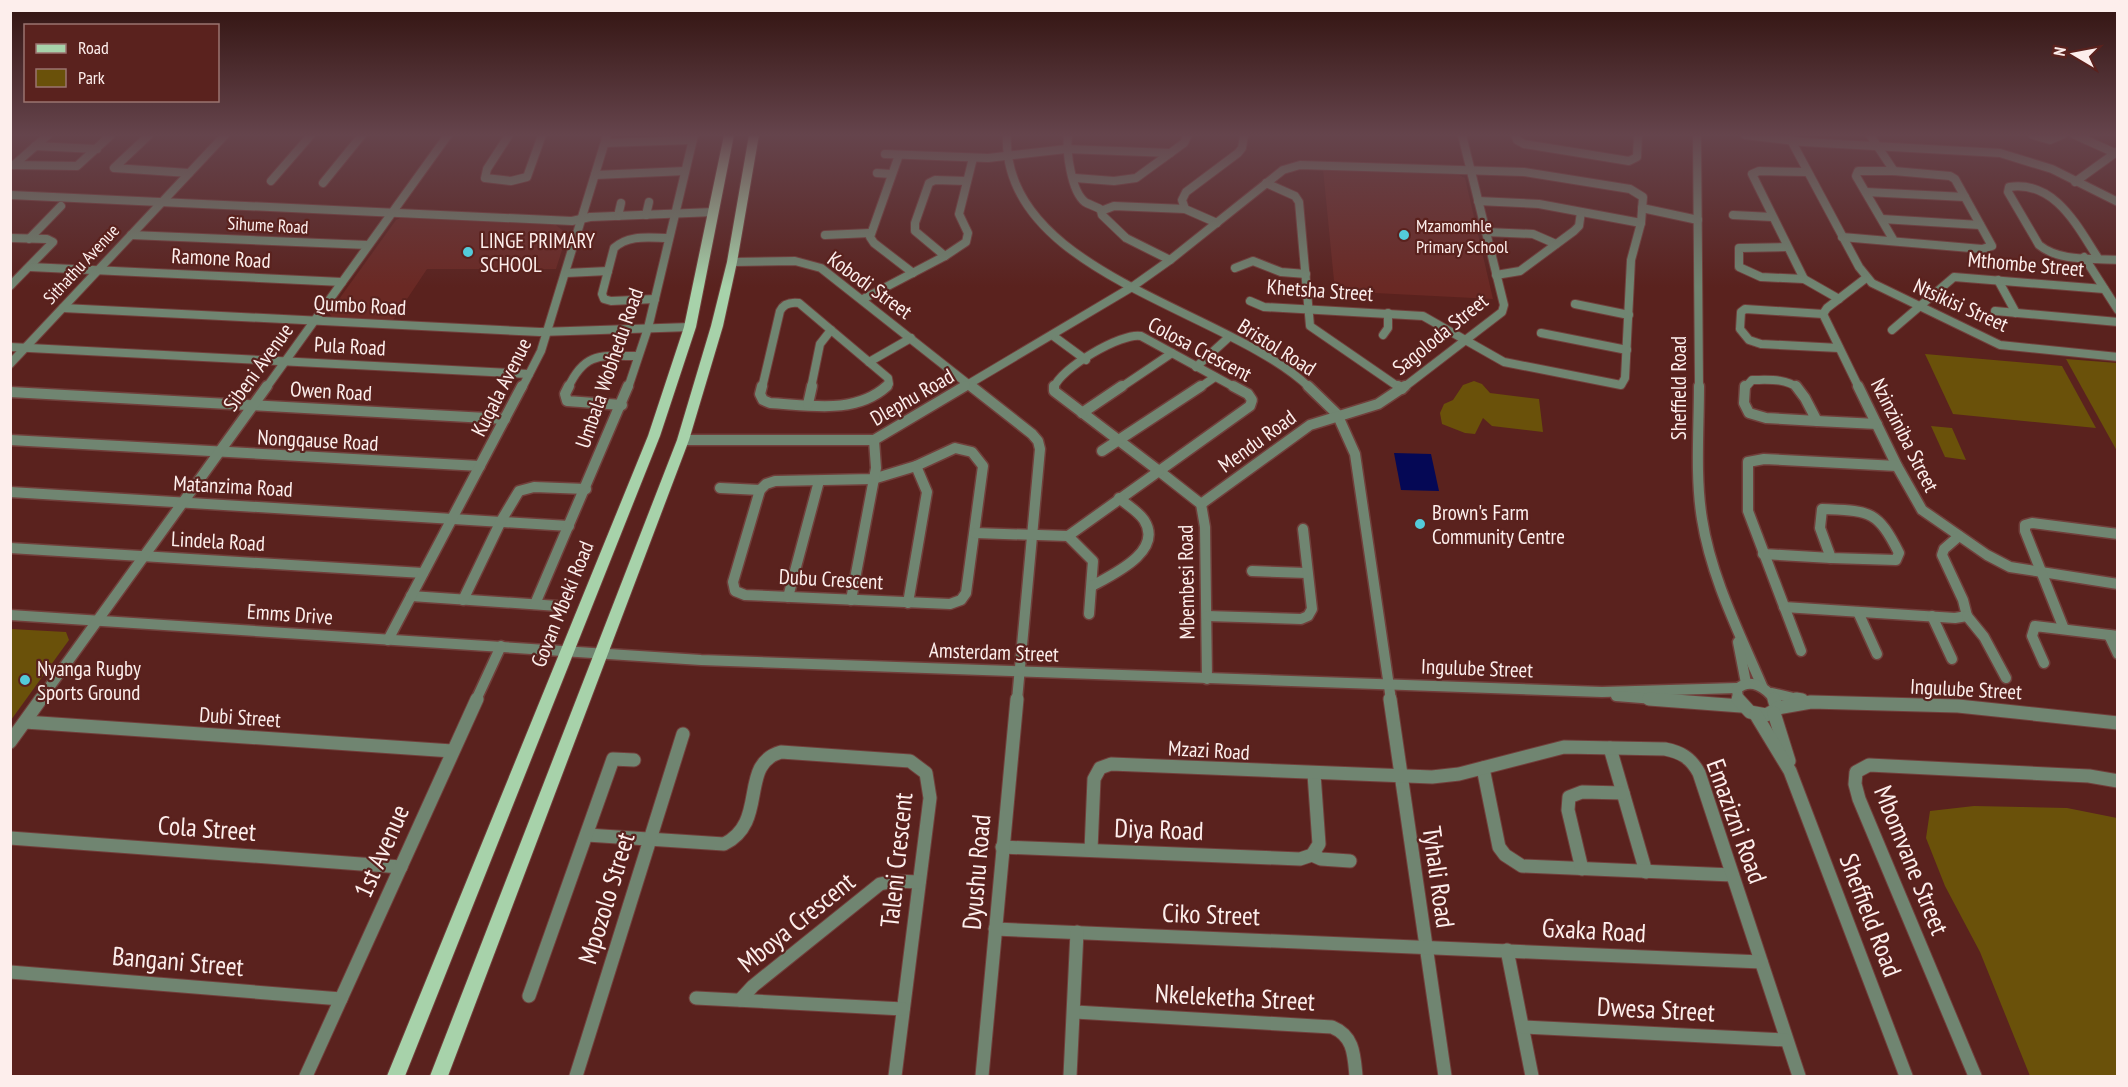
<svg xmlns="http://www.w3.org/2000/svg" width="2128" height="1087" viewBox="0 0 2128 1087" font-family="'PT Sans Narrow',sans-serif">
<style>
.built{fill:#6a2924}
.green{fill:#6a510a}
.water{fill:#050855}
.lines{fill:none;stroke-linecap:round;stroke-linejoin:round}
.minor-far2-casing{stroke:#713f3b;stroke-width:10}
.minor-far1-casing{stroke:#713f3b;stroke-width:13}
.minor-casing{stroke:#713f3b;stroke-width:15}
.major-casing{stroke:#713f3b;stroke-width:2}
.minor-far2{stroke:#708571;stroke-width:8}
.minor-far1{stroke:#708571;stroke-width:10}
.minor{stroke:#708571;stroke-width:13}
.major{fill:#a7d2aa;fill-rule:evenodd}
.poi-dot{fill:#53cbda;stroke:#5a221e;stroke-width:2}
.labels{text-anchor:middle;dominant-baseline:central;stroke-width:4.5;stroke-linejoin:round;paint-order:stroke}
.far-street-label{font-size:18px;fill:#fdeeec;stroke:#5a221e}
.far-poi-label{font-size:18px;fill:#fdeeec;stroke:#5a221e;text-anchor:start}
.poi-label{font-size:21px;fill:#fdeeec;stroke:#5a221e;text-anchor:start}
.street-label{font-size:21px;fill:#fdeeec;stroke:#5a221e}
.near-street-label{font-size:26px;fill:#fdeeec;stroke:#5a221e}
</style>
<rect width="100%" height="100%" fill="#5a221e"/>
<g class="built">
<polygon points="1323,169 1459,175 1465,178 1493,299 1335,291"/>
<polygon points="400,218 556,225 567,234 556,269 427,269 393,320 332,317 329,313 396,220"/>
</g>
<g class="green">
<polygon points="1925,354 2062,366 2096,428 1953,414"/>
<polygon points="2066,359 2117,363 2117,451"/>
<polygon points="1474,381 1482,384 1490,393 1539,399 1543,432 1492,426 1483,418 1475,434 1465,433 1442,424 1440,413 1444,404 1453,400 1463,385"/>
<polygon points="1931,426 1952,428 1966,460 1945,457"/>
<polygon points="11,629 66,632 69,640 11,720"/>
<polygon points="1974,806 2067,808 2117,818 2117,1076 2030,1076 1980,952 1945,886 1926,838 1930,811"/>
</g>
<polygon class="water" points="1394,453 1431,454 1439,491 1401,490"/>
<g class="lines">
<defs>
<g id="minor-far2">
<polyline points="149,135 114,168 189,173"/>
<polyline points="509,135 487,169 485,178 511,181 527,177 542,135"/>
<path d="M1007,135C1001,274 1230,310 1310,388"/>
<path d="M1068,135C1066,151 1071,191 1085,202C1090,205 1097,207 1102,210"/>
<polyline points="1515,135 1517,140 1524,144 1629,161 1637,157 1638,135"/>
<polyline points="1697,135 1699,388"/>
<polyline points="1745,135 1803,142 2000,153 2052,169 2118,202"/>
<polyline points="1870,135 1894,171"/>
<polyline points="2033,135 2050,140 2062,135"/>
<polyline points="2075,135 2115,153"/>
<polyline points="1792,142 1859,267 1872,283 2000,345 2118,357"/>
<polyline points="605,143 692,140"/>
<polyline points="35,146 97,149"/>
<polyline points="885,154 988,158 1066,149 1170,153"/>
<polyline points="899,155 870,237 874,243 913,273"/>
<polyline points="10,165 77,166 111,135"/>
<polyline points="14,165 48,135"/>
<polyline points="1807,172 1759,171 1752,174 1804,279 1839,299"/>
<polyline points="877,173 891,174"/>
<polyline points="595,175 685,171"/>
<polyline points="1075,178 1114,181 1136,178 1184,143 1188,135"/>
<polyline points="271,181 311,135"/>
<polyline points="2075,182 2118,151"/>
<polyline points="323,183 362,135"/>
<polyline points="1266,183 1295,196 1299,202 1310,326 1400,388"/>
<polyline points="1866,192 1965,197"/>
<polyline points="10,195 572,221 590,217 714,212"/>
<polyline points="1478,201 1539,204 1641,223"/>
<polyline points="1642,208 1698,220"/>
<polyline points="646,215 649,202"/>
<polyline points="1733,215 1772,217"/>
<polyline points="618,216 621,203"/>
<polyline points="1882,219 1980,225"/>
<polyline points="1217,223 1185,209 1182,200 1186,192 1238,153 1242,148 1244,135"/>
<polyline points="1486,232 1533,234 1556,244"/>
<polyline points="131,235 368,245"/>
<polyline points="825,235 870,233"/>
<polyline points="1842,237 1982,249 1992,246 1955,179 1950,176 1894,171 1858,171 1856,176 1894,241"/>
<polyline points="10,238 47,239 53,242 10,286"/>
<polyline points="29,239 61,206"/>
<polyline points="1787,247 1739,248 1739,267 1761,277 1804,279"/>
<polyline points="945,256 915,231 915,223 929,183 935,180 967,181"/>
<polyline points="2084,257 2118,310"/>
<path d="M2098,258C2077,226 2055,180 2009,187L2008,192L2039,245C2060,262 2092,258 2118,260"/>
<polyline points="1170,260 1126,238 1102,215 1101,211 1114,206 1185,209"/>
<polyline points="732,262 795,261 821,268 973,388"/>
<polyline points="30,267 342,282"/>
<polyline points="1235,268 1253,261 1281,272 1306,274"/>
<polyline points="566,273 608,271"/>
<polyline points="1496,275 1520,271 1574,231 1579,226 1581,212"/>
<polyline points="1998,280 2016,313"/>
<path d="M655,299L611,301L604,299L602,294L614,248C629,234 650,238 669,238"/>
<polyline points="863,299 945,256 966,242 968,233 959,214 973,158"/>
<polyline points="1575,304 1629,315"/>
<polyline points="63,308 540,332 690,327"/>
<polyline points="1995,311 2118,322"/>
<polyline points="1823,314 1859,388"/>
<polyline points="1823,314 1745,309 1741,312 1740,329 1749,340 1761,344 1839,348"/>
<polyline points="1823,314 1827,308 1866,278"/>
<polyline points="1892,330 1954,277 2104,289"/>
<polyline points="1541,333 1627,350"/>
<polyline points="1052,335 1086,360"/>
<polyline points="1383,335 1388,328 1388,313"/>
<polyline points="10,347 529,374"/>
<polyline points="869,362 911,338"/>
<polyline points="10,364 225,135"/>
<polyline points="1196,367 1229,337"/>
<polyline points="266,388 448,135"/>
<polyline points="522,388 541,351 607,135"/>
<path d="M568,388C585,351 602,356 638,356"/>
<polyline points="628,388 648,328 694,135"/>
<path d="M762,388L780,311C784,303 791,302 799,303L888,378L889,384L885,388"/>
<polyline points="811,388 820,344 831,330"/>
<polyline points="962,388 1132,287 1170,260 1283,170 1300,165 1524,172 1630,189 1643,197 1641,223 1631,260 1625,378 1621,385 1504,362 1423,316 1264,307 1250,301"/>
<path d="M1054,388C1059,369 1122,332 1141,336L1236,388"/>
<polyline points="1120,388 1172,353"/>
<polyline points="1199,388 1215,377"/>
<polyline points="1403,388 1502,312 1504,305 1462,135"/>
<path d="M1745,388L1752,380C1768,380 1785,378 1798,388"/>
</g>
<g id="minor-far1">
<polyline points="569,386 565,394 567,401 622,405"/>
<path d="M762,386L760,394L763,400L770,403C809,405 855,415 887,386"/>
<polyline points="971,386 1032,434 1038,441 1040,449 1017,700"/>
<polyline points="1054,386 1054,391 1159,471"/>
<polyline points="1308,386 1337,414 1355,454 1391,700"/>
<polyline points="1398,386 1402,389"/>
<path d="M1699,386C1699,429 1695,476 1702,519C1711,577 1739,632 1762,686"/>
<polyline points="1745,386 1744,403 1749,413 1766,418 1817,421 1805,398 1796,386"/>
<polyline points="1858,386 1897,466 1922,510 1987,555 2010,567 2118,584"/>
<polyline points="10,392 505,419"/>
<polyline points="808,404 812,386"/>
<polyline points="1082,413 1122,386"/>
<polyline points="1817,421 1877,424"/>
<polyline points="10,440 480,466"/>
<polyline points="683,440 874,440 965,386"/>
<polygon points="955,448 972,452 983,466 966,593 961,600 950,604 745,595 735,591 733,582 760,490 766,484 775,481 873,479 916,466"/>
<polyline points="1102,451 1201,386"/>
<polyline points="1159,471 1201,504 1205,527 1207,679"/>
<polyline points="1159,471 1250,406 1252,400 1248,394 1233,386"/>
<polyline points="720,488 760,490"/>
<polyline points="10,492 569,526"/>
<polyline points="1201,504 1310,425 1378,404 1405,386"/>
<path d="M1822,509C1869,511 1877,509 1899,553L1896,560L1831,558L1820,528Z"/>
<polyline points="975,533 1068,536 1159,471"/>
<polyline points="1068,536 1093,561 1089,614"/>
<polyline points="1959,536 1944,549 1942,555 1963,600 1967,616"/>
<polyline points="10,548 423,573"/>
<polyline points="1763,554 1831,558"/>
<polyline points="1252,571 1307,573"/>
<path d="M1092,586C1114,574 1164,551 1144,520C1138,511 1127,505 1119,498"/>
<polyline points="411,596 558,606"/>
<polyline points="788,597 819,481"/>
<polyline points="463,600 501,521 519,491 534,487 586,489"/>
<polyline points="851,600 876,468 874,440"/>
<polyline points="908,603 927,492 916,466"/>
<polyline points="535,604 628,386"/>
<polyline points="1784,607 1955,618 1967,616"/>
<polyline points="1858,612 1877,654"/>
<polyline points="10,615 701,660 1602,692 1737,688"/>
<polyline points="1207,616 1301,619 1308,616 1312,609 1303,529"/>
<polyline points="1932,616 1952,659"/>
<polyline points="1967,616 1984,637 2006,678"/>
<polyline points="2064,629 2025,531 2025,525 2032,523 2118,534"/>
<polyline points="2109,635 2118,654"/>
<polyline points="388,640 522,386"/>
<polyline points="1738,642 1746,683"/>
<polyline points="1801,651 1748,511 1748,462 1764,459 1897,466"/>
<polyline points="2044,663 2032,636 2035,626 2118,636"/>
<polyline points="1772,693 1802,700"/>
<polyline points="1616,696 1667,700"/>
<polyline points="40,700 267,386"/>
<polyline points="476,700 501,646"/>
<path d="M1738,700L1737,689C1751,677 1766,688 1775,700"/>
</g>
<g id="minor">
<polyline points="1390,699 1445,1076"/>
<polyline points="1649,699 1741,706"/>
<polyline points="1738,699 1750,712 1766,715 1777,709 1774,699"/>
<polyline points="1796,699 1802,700"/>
<polyline points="1777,708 1811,702 1958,706 2118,723"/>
<polyline points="1774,713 1789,761"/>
<polyline points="1756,715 1790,771 1906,1076"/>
<polyline points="25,722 452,751"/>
<polyline points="10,742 41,699"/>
<polyline points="1610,748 1646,872"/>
<polyline points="1483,768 1499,847 1505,855 1522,866 1732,875"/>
<path d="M587,835L724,844C769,822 738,764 781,752L910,761L926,773L930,798L895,1076"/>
<polyline points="10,838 401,867"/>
<polyline points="1002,847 1300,859 1312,855 1319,844 1314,774"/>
<path d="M1091,850L1094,779L1100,768L1111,764L1432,777L1459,774L1564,747L1665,749C1681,752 1691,758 1699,773L1799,1076"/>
<polyline points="1312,855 1321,859 1350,861"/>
<polyline points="1582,869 1568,810 1569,797 1582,792 1623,793"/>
<polyline points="995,929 1761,962"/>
<polyline points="1507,950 1532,1076"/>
<polyline points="10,972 341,999"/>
<polyline points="529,996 613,759 634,760"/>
<polyline points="696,998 903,1009"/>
<polyline points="740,1000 753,986 880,884 894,881 919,882"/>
<path d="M1075,1012L1332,1027C1354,1036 1354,1055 1356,1076"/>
<polyline points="1523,1027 1786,1040"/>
<polyline points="306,1076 477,699"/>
<polyline points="576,1076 683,734"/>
<polyline points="982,1076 1017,699"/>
<polyline points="1070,1076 1077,932"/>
<polyline points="1975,1076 1859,799 1855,784 1856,772 1869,765 2089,776 2118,781"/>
</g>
<g id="major">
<polygon points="724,135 734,135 696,327 660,436 405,1076 387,1076 648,436 684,327"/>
<polygon points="749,135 759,135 737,262 723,326 689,440 448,1076 430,1076 677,440 711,326 727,262"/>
</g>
</defs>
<use href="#minor-far2" class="minor-far2-casing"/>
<use href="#minor-far1" class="minor-far1-casing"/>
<use href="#minor" class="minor-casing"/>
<use href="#major" class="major-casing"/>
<use href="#minor-far2" class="minor-far2"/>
<use href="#minor-far1" class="minor-far1"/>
<use href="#minor" class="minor"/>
<use href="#major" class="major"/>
</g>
<linearGradient id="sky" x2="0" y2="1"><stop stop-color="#321310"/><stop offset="0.47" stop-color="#65444c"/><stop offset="1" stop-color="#65444c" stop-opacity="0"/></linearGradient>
<rect width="2128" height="287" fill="url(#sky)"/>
<g class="poi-dot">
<circle cx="1404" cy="235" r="6"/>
<circle cx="468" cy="252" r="6"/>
<circle cx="1420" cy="524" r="6"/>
<circle cx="25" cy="680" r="6"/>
</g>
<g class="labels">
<g class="far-street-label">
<text transform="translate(268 225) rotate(3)">Sihume Road</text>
<text transform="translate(81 264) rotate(-47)">Sithathu Avenue</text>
</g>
<g class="far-poi-label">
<text x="1416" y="225">Mzamomhle<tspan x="1416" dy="21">Primary School</tspan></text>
</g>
<g class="poi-label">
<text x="480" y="240">LINGE PRIMARY<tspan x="480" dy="24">SCHOOL</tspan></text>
<text x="1432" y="512">Brown's Farm<tspan x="1432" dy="24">Community Centre</tspan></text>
<text x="37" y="668">Nyanga Rugby<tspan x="37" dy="24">Sports Ground</tspan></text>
</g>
<g class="street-label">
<text transform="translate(221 258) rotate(3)">Ramone Road</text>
<text transform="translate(2026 264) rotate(5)">Mthombe Street</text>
<text transform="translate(870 285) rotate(36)">Kobodi Street</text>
<text transform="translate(1320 290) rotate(4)">Khetsha Street</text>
<text transform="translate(360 305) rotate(3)">Qumbo Road</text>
<text transform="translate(1961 305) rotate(24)">Ntsikisi Street</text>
<text transform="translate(1440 334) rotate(-39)">Sagoloda Street</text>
<text transform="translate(350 346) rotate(3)">Pula Road</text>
<text transform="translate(1277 347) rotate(32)">Bristol Road</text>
<text transform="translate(1200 349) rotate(28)">Colosa Crescent</text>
<text transform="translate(258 367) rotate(-54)">Sibeni Avenue</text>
<text transform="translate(609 368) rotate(-71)">Umbala Wobhedu Road</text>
<text transform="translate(501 387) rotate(-63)">Kuqala Avenue</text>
<text transform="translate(1678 388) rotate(-90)">Sheffield Road</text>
<text transform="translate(331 391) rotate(3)">Owen Road</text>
<text transform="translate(912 397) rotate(-30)">Dlephu Road</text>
<text transform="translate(1905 435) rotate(63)">Nzinziniba Street</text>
<text transform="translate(318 440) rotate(3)">Nongqause Road</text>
<text transform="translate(1257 441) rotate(-36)">Mendu Road</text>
<text transform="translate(233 486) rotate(3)">Matanzima Road</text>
<text transform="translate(218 541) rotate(3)">Lindela Road</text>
<text transform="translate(831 579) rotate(3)">Dubu Crescent</text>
<text transform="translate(1186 582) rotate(-91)">Mbembesi Road</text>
<text transform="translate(562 604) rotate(-68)">Govan Mbeki Road</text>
<text transform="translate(290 614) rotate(4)">Emms Drive</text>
<text transform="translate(994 652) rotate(2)">Amsterdam Street</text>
<text transform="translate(1477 668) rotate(2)">Ingulube Street</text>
<text transform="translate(1966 689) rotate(3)">Ingulube Street</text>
<text transform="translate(240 717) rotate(4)">Dubi Street</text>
<text transform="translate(1209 750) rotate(3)">Mzazi Road</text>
</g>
<g class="near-street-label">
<text transform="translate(1737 821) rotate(70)">Emazizni Road</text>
<text transform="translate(207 828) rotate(4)">Cola Street</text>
<text transform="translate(1159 829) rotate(2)">Diya Road</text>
<text transform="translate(381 851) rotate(-66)">1st Avenue</text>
<text transform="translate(896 860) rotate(-84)">Taleni Crescent</text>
<text transform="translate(1912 860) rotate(68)">Mbomvane Street</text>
<text transform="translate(976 872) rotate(-85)">Dyushu Road</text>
<text transform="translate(1439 877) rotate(82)">Tyhali Road</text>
<text transform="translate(606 898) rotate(-73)">Mpozolo Street</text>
<text transform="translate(1211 914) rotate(2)">Ciko Street</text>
<text transform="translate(1871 915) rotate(69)">Sheffield Road</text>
<text transform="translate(796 922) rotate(-39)">Mboya Crescent</text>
<text transform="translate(1594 930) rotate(3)">Gxaka Road</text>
<text transform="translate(178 961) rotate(5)">Bangani Street</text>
<text transform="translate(1235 997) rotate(3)">Nkeleketha Street</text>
<text transform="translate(1656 1009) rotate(3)">Dwesa Street</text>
</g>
</g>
<rect width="2128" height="1087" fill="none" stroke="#fdeeec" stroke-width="24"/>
<rect x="24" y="24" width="195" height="78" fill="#5a221e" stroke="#9b7470" stroke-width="1.5"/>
<rect x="36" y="44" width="30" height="9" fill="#a7d2aa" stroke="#9b7470" stroke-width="1.5"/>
<text x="78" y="54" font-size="18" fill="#fdeeec">Road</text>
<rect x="36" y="69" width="30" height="18" fill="#6a510a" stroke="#9b7470" stroke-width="1.5"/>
<text x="78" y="84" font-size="18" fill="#fdeeec">Park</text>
<g transform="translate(2074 54) rotate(280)" stroke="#5a221e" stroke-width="4.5" paint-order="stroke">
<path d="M0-4.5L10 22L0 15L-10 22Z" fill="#fdeeec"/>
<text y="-9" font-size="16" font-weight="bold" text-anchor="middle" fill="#fdeeec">N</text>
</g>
</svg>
